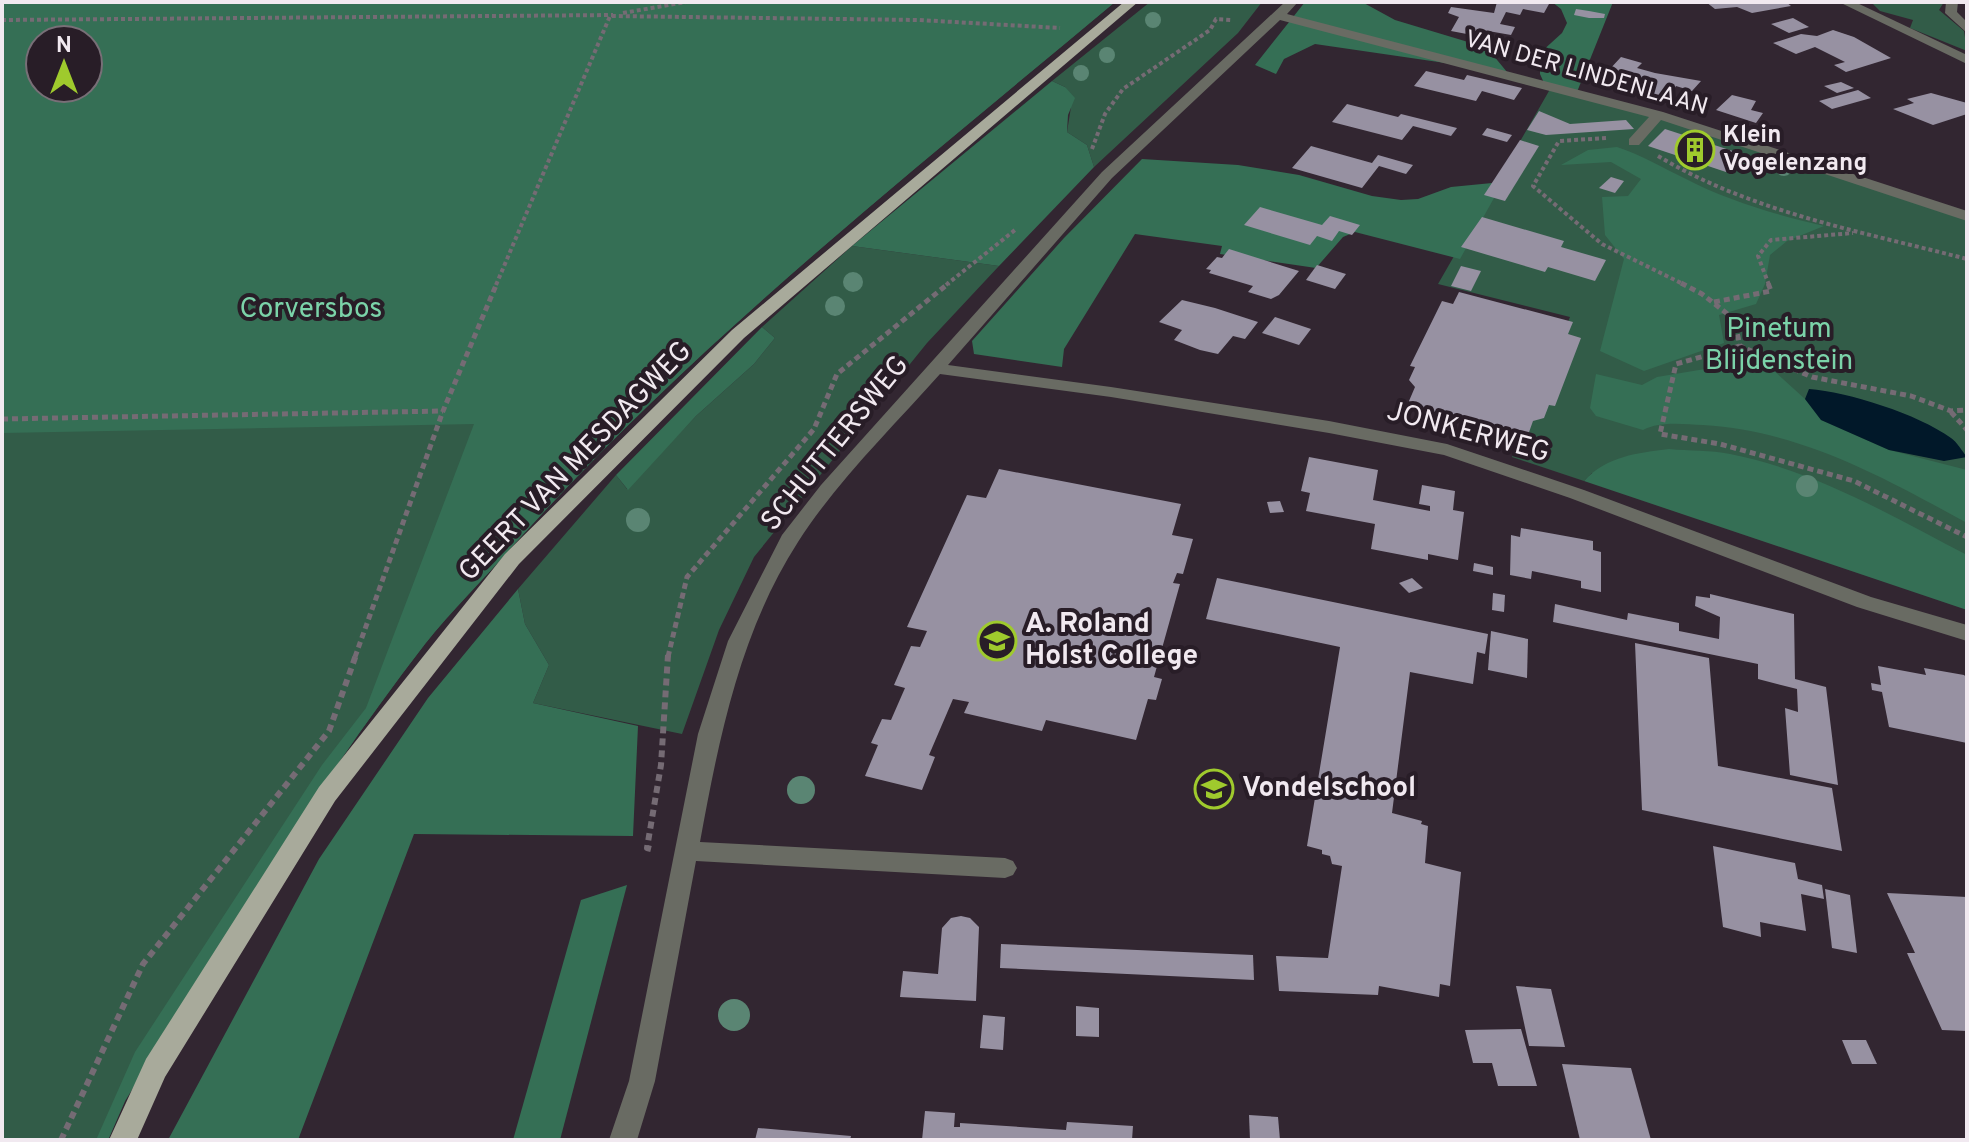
<svg xmlns="http://www.w3.org/2000/svg" width="1969" height="1142" viewBox="0 0 1969 1142" font-family="Overpass,sans-serif">
<style>
.green{fill:#325c48;fill-rule:evenodd}
.forest{fill:#356f55;fill-rule:evenodd}
.water{fill:#011829}
.building{fill:#9791a2}
.lines{fill:none;stroke-linecap:round;stroke-linejoin:round}
.path-far2{stroke:#756b74;stroke-width:4;stroke-dasharray:4 3;stroke-linecap:butt}
.path-far1{stroke:#756b74;stroke-width:5;stroke-dasharray:6 4;stroke-linecap:butt}
.path{stroke:#756b74;stroke-width:6;stroke-dasharray:7 5;stroke-linecap:butt}
.minor{fill:#696b63;fill-rule:evenodd}
.major{fill:#a8aa9b;fill-rule:evenodd}
.tree{fill:#5a8573}
.labels{text-anchor:middle;dominant-baseline:central;stroke-width:8;stroke-linejoin:round;paint-order:stroke}
.far-street-label{font-size:24px;fill:#f1e9f0;stroke:#281d27}
.far-poi-label{font-size:24px;font-weight:bold;fill:#f1e9f0;stroke:#281d27;text-anchor:start}
.park-label{font-size:28px;fill:#7bd3a9;stroke:#281d27}
.street-label{font-size:28px;fill:#f1e9f0;stroke:#281d27}
.poi-label{font-size:28px;font-weight:bold;fill:#f1e9f0;stroke:#281d27;text-anchor:start}
</style>
<rect width="100%" height="100%" fill="#322631"/>
<g class="green">
<path d="M2,2H1115C907,176 691,346 510,549C482,581 451,611 425,644C313,789 220,945 125,1101L108,1140H2ZM40,40H88V88H40Z"/>
<polygon points="1150,2 1262,2 1238,33 1094,167 1087,145 1067,132 1071,107 1065,87 1052,81"/>
<polygon points="1871,2 1944,2 1939,10 1964,31 1967,51 1910,28 1913,20 1880,11"/>
<polygon points="1553,84 1967,217 1967,596 1592,473 1584,481 1512,457 1570,317 1438,284"/>
<polygon points="852,246 999,266 927,343 754,557 719,630 682,734 533,703 549,665 525,624 518,589 616,475 627,489 696,416 754,364 775,338 762,327"/>
</g>
<g class="forest">
<path d="M2,2H1115C907,176 691,346 510,549C482,581 451,611 425,644C313,789 220,945 125,1101L108,1140H96L135,1052L322,765L366,708L474,424L2,433ZM40,40H88V88H40Z"/>
<polygon points="1305,2 1362,2 1395,20 1478,45 1493,55 1507,72 1315,44 1284,59 1276,74 1255,65"/>
<polygon points="1552,2 1613,2 1577,92 1544,83 1540,74 1540,53 1562,33 1567,23 1561,9"/>
<polygon points="1052,81 1065,87 1075,98 1068,115 1067,132 1087,145 1094,167 999,266 852,246"/>
<path d="M1617,147C1642,155 1661,167 1684,178C1728,201 1777,215 1824,226L1787,241L1770,255L1765,284L1756,304L1719,315L1724,343L1644,371L1600,351L1624,259L1605,235L1602,197L1628,196L1641,179L1611,162L1561,165L1588,150Z"/>
<polygon points="1142,159 1238,165 1299,175 1372,196 1401,200 1418,199 1451,187 1492,183 1494,198 1460,259 1355,232 1343,237 1316,268 1220,254 1222,246 1135,234 1064,349 1062,367 974,354 972,341 1064,238"/>
<polygon points="762,327 775,338 754,364 696,416 628,490 616,475"/>
<path d="M1717,367L1771,368L1805,399L1821,420L1889,450L1967,470V523C1883,477 1801,431 1703,425C1683,424 1660,421 1643,430L1596,416L1590,408L1596,374L1642,385L1657,377Z"/>
<path d="M1669,449C1689,451 1711,450 1730,454C1816,471 1890,515 1967,555V610L1584,481C1607,456 1637,453 1669,449Z"/>
<polygon points="518,589 525,624 549,665 533,703 638,726 633,836 414,834 298,1140 168,1140 319,859 428,698"/>
<polygon points="627,885 560,1140 513,1140 581,900"/>
</g>
<path class="water" d="M1809,389C1848,392 1918,414 1951,438C1957,442 1962,451 1967,457L1944,461L1889,450L1821,420L1805,399Z"/>
<g class="building">
<polygon points="1497,2 1549,4 1544,13 1523,9 1520,15 1506,12 1500,24 1515,27 1511,35 1477,29 1472,35 1451,31 1459,17 1448,13 1451,7 1494,13"/>
<polygon points="1706,2 1786,2 1791,6 1752,13 1737,7 1715,9"/>
<polygon points="1576,9 1589,11 1605,14 1604,18 1589,18 1574,15"/>
<polygon points="1793,18 1809,27 1789,33 1771,24"/>
<polygon points="1833,30 1854,37 1891,58 1846,72 1834,65 1845,62 1815,47 1796,54 1773,43 1801,34 1817,36"/>
<polygon points="1621,57 1642,63 1637,68 1655,73 1701,81 1692,91 1676,86 1671,94 1663,92 1660,96 1620,84 1629,75 1609,70"/>
<polygon points="1426,71 1464,80 1467,75 1522,88 1514,100 1482,91 1476,101 1414,86"/>
<polygon points="1841,82 1854,88 1837,93 1824,86"/>
<polygon points="1858,90 1871,98 1832,109 1819,101"/>
<polygon points="1931,93 1967,103 1967,114 1933,125 1893,109 1914,103 1907,99"/>
<polygon points="1732,95 1756,101 1751,110 1763,113 1756,123 1716,110"/>
<polygon points="1347,104 1398,117 1401,114 1457,128 1451,136 1413,126 1402,140 1332,122"/>
<polygon points="1539,111 1570,124 1626,120 1634,129 1546,135 1527,130"/>
<polygon points="1487,128 1512,135 1507,142 1482,135"/>
<polygon points="1665,129 1742,154 1726,172 1648,146"/>
<polygon points="1520,140 1539,146 1505,201 1484,195"/>
<polygon points="1311,146 1372,163 1378,155 1413,165 1406,174 1379,166 1362,188 1292,168"/>
<polygon points="1611,177 1624,181 1615,193 1599,188"/>
<polygon points="1260,207 1322,225 1330,216 1360,225 1352,235 1339,231 1332,241 1317,236 1310,245 1244,225"/>
<polygon points="1482,217 1564,241 1561,247 1606,260 1595,281 1548,267 1545,272 1461,247"/>
<polygon points="1229,249 1299,271 1279,295 1271,299 1248,292 1253,286 1209,273 1211,270 1206,269 1217,257 1222,258"/>
<polygon points="1317,265 1346,274 1335,289 1306,280"/>
<polygon points="1461,266 1481,271 1471,291 1451,286"/>
<polygon points="1459,292 1573,322 1568,334 1581,338 1555,406 1549,405 1544,418 1533,421 1528,435 1516,437 1481,427 1415,408 1409,401 1415,387 1409,380 1415,367 1410,366 1442,301 1453,304"/>
<polygon points="1182,300 1215,308 1258,322 1245,339 1233,336 1218,354 1200,350 1174,340 1182,330 1159,322"/>
<polygon points="1275,317 1311,329 1299,345 1262,333"/>
<polygon points="1309,457 1378,470 1373,500 1430,511 1430,506 1419,504 1422,485 1455,491 1453,510 1464,512 1458,560 1428,554 1428,560 1371,549 1375,524 1306,511 1310,493 1301,491"/>
<polygon points="999,469 1181,504 1172,535 1193,539 1183,574 1177,573 1173,583 1180,584 1154,677 1162,679 1156,700 1148,699 1136,740 1046,720 1042,731 964,713 969,702 953,699 929,755 935,757 922,790 865,776 878,745 871,743 882,719 891,720 905,688 894,685 911,646 920,647 927,631 907,627 967,495 986,498"/>
<polygon points="1280,501 1284,512 1270,513 1267,502"/>
<polygon points="1521,528 1593,541 1593,550 1601,552 1601,592 1581,588 1581,581 1532,571 1531,579 1510,575 1511,535 1520,537"/>
<polygon points="1474,563 1493,567 1493,575 1473,571"/>
<polygon points="1217,578 1488,634 1485,654 1477,652 1473,684 1410,672 1392,813 1422,821 1421,824 1428,826 1425,863 1461,872 1450,986 1440,984 1439,997 1379,986 1378,995 1279,991 1276,956 1328,958 1342,866 1332,864 1330,856 1322,854 1322,850 1307,846 1340,647 1206,619"/>
<polygon points="1412,578 1423,588 1409,593 1399,583"/>
<polygon points="1493,593 1505,595 1504,612 1492,610"/>
<polygon points="1710,594 1794,614 1795,679 1826,687 1838,785 1790,775 1785,708 1798,712 1797,689 1758,679 1758,664 1553,622 1555,604 1627,620 1628,613 1679,623 1679,631 1719,639 1720,617 1695,606 1696,596 1710,598"/>
<polygon points="1491,631 1528,639 1527,678 1488,670"/>
<polygon points="1635,643 1709,658 1718,766 1832,788 1842,851 1642,810"/>
<polygon points="1878,666 1926,675 1924,668 1964,675 1967,678 1967,743 1889,727 1882,692 1872,690 1871,683 1881,685"/>
<polygon points="1713,846 1795,863 1798,879 1822,885 1824,899 1801,894 1806,931 1760,922 1761,937 1723,927"/>
<polygon points="1825,889 1850,895 1857,953 1832,948"/>
<polygon points="1887,893 1967,897 1967,1031 1942,1030 1907,953 1915,953"/>
<polygon points="961,916 970,918 979,927 976,1001 900,997 903,971 938,974 942,928 951,918"/>
<polygon points="1001,944 1253,955 1254,980 1000,968"/>
<polygon points="1516,986 1551,989 1565,1047 1529,1046"/>
<polygon points="1076,1006 1099,1008 1099,1037 1076,1036"/>
<polygon points="983,1015 1005,1017 1003,1050 980,1048"/>
<polygon points="1521,1029 1537,1086 1498,1086 1492,1063 1473,1063 1465,1030"/>
<polygon points="1842,1040 1866,1040 1877,1064 1852,1064"/>
<polygon points="1562,1064 1631,1068 1651,1140 1580,1140"/>
<polygon points="925,1111 955,1113 954,1127 960,1127 960,1123 1066,1130 1067,1122 1133,1126 1132,1140 922,1140"/>
<polygon points="1249,1115 1278,1117 1280,1140 1250,1140"/>
<polygon points="758,1128 851,1136 850,1140 755,1140"/>
</g>
<g class="lines">
<g class="path-far2">
<polyline points="623,13 686,2"/>
<polyline points="2,20 613,15"/>
<polyline points="1606,138 1559,141 1533,186 1602,244 1685,285"/>
<polyline points="1092,149 1105,114 1123,89 1210,30 1216,19 1232,20"/>
<path d="M1658,156C1751,212 1863,232 1967,259"/>
<polyline points="496,285 610,16 919,20 1060,28"/>
<polyline points="946,285 1015,230"/>
<polyline points="1769,285 1758,256 1771,240 1853,233"/>
</g>
<g class="path-far1">
<polyline points="1681,283 1702,294 1734,319 1740,346 1812,377 1911,396 1951,411 1967,410"/>
<polyline points="1714,302 1771,291 1768,283"/>
<polyline points="1740,346 1676,364 1660,434 1720,444 1854,481 1967,537"/>
<polyline points="1951,412 1967,430"/>
<polyline points="2,419 443,411"/>
<polyline points="355,657 443,411 497,283"/>
<polyline points="668,657 687,577 814,429 837,374 949,283"/>
</g>
<g class="path">
<polyline points="651,849 647,848 661,765 668,655"/>
<polyline points="61,1140 143,964 329,731 356,655"/>
</g>
<g class="minor">
<path d="M1285,2H1298L1287,14L1663,112L1967,211V221L1661,120L1639,145H1629V139L1649,117L1280,20L1112,178L948,365L1111,387L1329,421L1447,444L1584,490L1871,597L1967,625V641L1857,607L1570,498L1444,455L1329,433L1111,397L940,374C892,428 837,481 798,542C740,632 719,738 700,842L1005,858L1013,861L1017,868L1013,875L1005,878L696,861L655,1081L637,1140H609L629,1081L698,734L728,641L782,535L821,485L1102,172Z"/>
<polygon points="1839,2 1855,2 1967,55 1967,64"/>
<polygon points="1946,2 1958,2 1957,12 1967,22 1967,33 1945,13"/>
</g>
<polygon class="major" points="1124,2 1138,2 744,338 519,564 335,801 165,1077 137,1140 109,1140 146,1059 319,787 505,554 732,330"/>
</g>
<g class="tree">
<circle cx="1153" cy="20" r="8"/>
<circle cx="1107" cy="55" r="8"/>
<circle cx="1081" cy="73" r="8"/>
<circle cx="1784" cy="167" r="9"/>
<circle cx="853" cy="282" r="10"/>
<circle cx="835" cy="306" r="10"/>
<circle cx="1807" cy="486" r="11"/>
<circle cx="638" cy="520" r="12"/>
<circle cx="801" cy="790" r="14"/>
<circle cx="734" cy="1015" r="16"/>
</g>
<defs>
<symbol id="building-ring" viewBox="-11 -11 22 22"><circle r="9.5" fill="#281d27" stroke="#9fca2d" stroke-width="1.5"/><path d="M-4-6H4V6H1V3H-1V6H-4ZM-2.5-4.3h1.7v1.8h-1.7ZM.8-4.3h1.7v1.8H.8ZM-2.5-1h1.7V.8h-1.7ZM.8-1h1.7V.8H.8Z" fill="#9fca2d"/></symbol>
<symbol id="school-ring" viewBox="-11 -11 22 22"><circle r="9.5" fill="#281d27" stroke="#9fca2d" stroke-width="1.5"/><path d="M0-5L7-2L0 1L-7-2ZM-4 1L0 2.5L4 1V4Q0 6-4 4Z" fill="#9fca2d"/></symbol>
</defs>
<g fill-rule="evenodd">
<use href="#building-ring" x="1673" y="128" width="44" height="44"/>
<use href="#school-ring" x="975" y="619" width="44" height="44"/>
<use href="#school-ring" x="1192" y="767" width="44" height="44"/>
</g>
<g class="labels">
<g class="far-street-label">
<text transform="translate(1586 74) rotate(16)">VAN DER LINDENLAAN</text>
</g>
<g class="far-poi-label">
<text x="1723" y="136">Klein<tspan x="1723" dy="28">Vogelenzang</tspan></text>
</g>
<g class="park-label">
<text x="311" y="310">Corversbos</text>
<text x="1779" y="330">Pinetum<tspan x="1779" dy="32">Blijdenstein</tspan></text>
</g>
<g class="street-label">
<text transform="translate(1468 433) rotate(15)">JONKERWEG</text>
<text transform="translate(836 444) rotate(-51)">SCHUTTERSWEG</text>
<text transform="translate(576 462) rotate(-46)">GEERT VAN MESDAGWEG</text>
</g>
<g class="poi-label">
<text x="1025" y="625">A. Roland<tspan x="1025" dy="32">Holst College</tspan></text>
<text x="1242" y="789">Vondelschool</text>
</g>
</g>
<rect width="1969" height="1142" fill="none" stroke="#f1e9f0" stroke-width="8"/>
<g transform="translate(64 64)"><circle r="38" fill="#281d27" stroke="#786f77" stroke-width="2"/>
<path d="M0-6L14 30L0 20L-14 30Z" fill="#9fca2d"/>
<text y="-12" font-size="22" font-weight="bold" text-anchor="middle" fill="#f1e9f0">N</text>
</g>
</svg>
